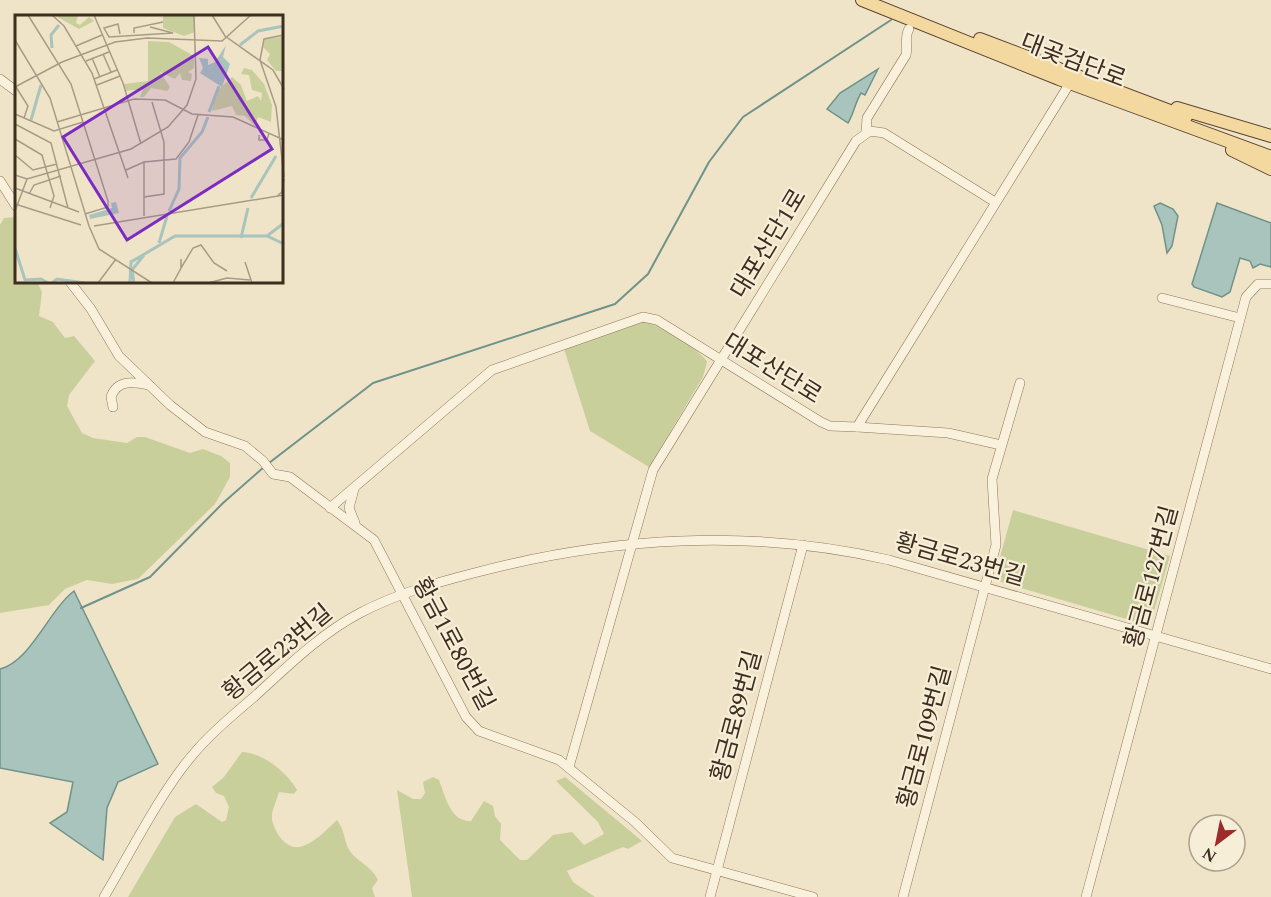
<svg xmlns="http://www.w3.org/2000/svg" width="1271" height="897" viewBox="0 0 1271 897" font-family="Spectral,'Noto Sans KR',serif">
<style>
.green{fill:#c9cf9b}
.water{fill:#a9c4bc;stroke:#6f938a;stroke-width:1.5}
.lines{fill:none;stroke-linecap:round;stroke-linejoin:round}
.stream{stroke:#6f938a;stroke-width:2}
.minor-casing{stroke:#8d765c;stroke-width:10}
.major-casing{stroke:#5b4430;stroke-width:14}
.minor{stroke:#faf1dc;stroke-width:9}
.major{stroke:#f3d9a0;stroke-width:12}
.labels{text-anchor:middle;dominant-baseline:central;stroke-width:4.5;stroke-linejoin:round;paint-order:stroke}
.street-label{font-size:24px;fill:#3d2e20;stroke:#f7eed8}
.inset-river{fill:none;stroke:#a9c4bc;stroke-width:3}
.inset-road{fill:none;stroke:#a89b85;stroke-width:1.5}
.view{fill:#7b2cbf;fill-opacity:0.15;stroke:#7b2cbf;stroke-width:3}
.inset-edge{fill:none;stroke:#3d2e20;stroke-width:3}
</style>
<rect width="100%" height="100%" fill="#f0e4c8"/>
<g class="green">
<polygon points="16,217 16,282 37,282 42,292 39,316 53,322 65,338 74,336 95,361 69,395 67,406 82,433 93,438 127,443 137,437 145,437 190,453 203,449 221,456 230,463 230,477 215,504 138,579 112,584 87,580 65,589 49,605 0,613 0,225 4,218"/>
<path d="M643,321C656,323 701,350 707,362L703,377L649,467L590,431L564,349Z"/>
<polygon points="1013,510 1170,556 1152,618 1140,623 1001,582 996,574 997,568"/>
<path d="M242,752C263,753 287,772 297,790L294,794L279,792C277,800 271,811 272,819C274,831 285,849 299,847C314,844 326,830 337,820C344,829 344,838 348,848C355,861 371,865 378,880L372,888L375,897H128L175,817L196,804L222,822L226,820L229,807L224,796L216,793L212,787L224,777Z"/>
<path d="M433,777L439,780C445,795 450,822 471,821L484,801L493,806L495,816L501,824L500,840L520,860H527L553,835L572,832L584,845L604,834L598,822L556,781L565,777L642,841L628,849L623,847L567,871L573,882L595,897H412L397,790L413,799H421L425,793L423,782Z"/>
</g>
<g class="water">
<path d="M878,69L865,95L861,93C855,103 854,113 848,123L827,109L840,93Z"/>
<polygon points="1160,203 1173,209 1178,216 1172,246 1167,253 1162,225 1154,206"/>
<polygon points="1217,203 1271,223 1271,267 1260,264 1253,268 1250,261 1240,258 1230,292 1222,297 1194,287 1192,284"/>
<path d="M74,591L158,764L118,782L107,808L103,860L50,823L67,812L73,782L0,768V669C31,661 49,610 74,591Z"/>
</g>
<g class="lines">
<g class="stream">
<polyline points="269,463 373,383 615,304 648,274 709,162 743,117 891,20"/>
<polyline points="81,608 150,577 223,503 264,467"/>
</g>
<defs>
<g id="minor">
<polyline points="0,79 16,91"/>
<path d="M866,132L867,118L906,55C908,46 904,37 909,29"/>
<polyline points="0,181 16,206"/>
<polyline points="70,282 91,309 119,356 170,405 205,432 245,446 263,461 273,474 290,477 374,540 466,717 479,731 559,760 635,822 672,858 813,897"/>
<polyline points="1162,298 1240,318"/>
<path d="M113,407L111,397C117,379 134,382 149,385"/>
<polyline points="857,427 948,433 1001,445"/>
<polyline points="354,489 349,508 355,523"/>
<polyline points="330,508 492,370 643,317 657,320 821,422 830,426 857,427 1070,83"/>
<polyline points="569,767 653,470 856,141 870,131 884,133 995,202"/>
<path d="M104,897C131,852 162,789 196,751C213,731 234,714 254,697C287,667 320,634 360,613C396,594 435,583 474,573C609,537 752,528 889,560L1271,669"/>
<polyline points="710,897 803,545"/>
<polyline points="903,897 996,545 992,479 1020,383"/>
<polyline points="1086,897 1246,297 1258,284 1271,284"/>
</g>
<g id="major">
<polyline points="862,0 1059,79 1271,157"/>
<polyline points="980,39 1186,117"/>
<polyline points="1177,108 1271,136"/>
<polyline points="1232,150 1271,169"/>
</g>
</defs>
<use href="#minor" class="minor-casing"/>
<use href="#major" class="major-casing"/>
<use href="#minor" class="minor"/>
<use href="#major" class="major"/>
</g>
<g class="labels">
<g class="street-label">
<text transform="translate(1073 61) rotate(21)">대곶검단로</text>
<text transform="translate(769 244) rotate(-59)">대포산단1로</text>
<text transform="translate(772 369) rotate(32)">대포산단로</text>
<text transform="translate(960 560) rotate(16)">황금로23번길</text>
<text transform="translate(1152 577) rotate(-75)">황금로127번길</text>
<text transform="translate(453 644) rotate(62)">황금1로80번길</text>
<text transform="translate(278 653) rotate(-40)">황금로23번길</text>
<text transform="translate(737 716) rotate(-75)">황금로89번길</text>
<text transform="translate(925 737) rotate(-75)">황금로109번길</text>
</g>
</g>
<g transform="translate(15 15)">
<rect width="268" height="268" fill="#f0e4c8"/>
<path d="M39,0H63L61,8L65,10L74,2L79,6L64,14ZM148,0H179L180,17L169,21L148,13ZM268,22V56H261L252,45L255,39L248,32L250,24ZM133,26L154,27L179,41V53L173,57L177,59L176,66L167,65L165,58L160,64L145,57L155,72L152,76L136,73L129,82H125L128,74L111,76L109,69L133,66ZM229,53L237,55L249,69L257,90L256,107L243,102L240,111L230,101L221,100L217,91L197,96L200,78L217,62L226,70L232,86L243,81L246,86L247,78L237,75L234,60L226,59Z" fill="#c9cf9b"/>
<path d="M211,30L208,42L215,49L207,72L185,58L188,53L184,43L193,44V50L200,47ZM101,187L104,198L75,204L74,200L97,193L96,188Z" fill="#a9c4bc"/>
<path class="inset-river" d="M225,30L243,16L269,11M37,33L36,20L44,10M194,97L204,71M16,105L26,70M236,183L261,141M154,196L164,174L165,143L187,117L193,102M252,221L269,208M226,223L233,193M144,228L152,201M0,233L10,265L26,264L33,268M37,268L42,264L70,268M115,268L116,247L160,221H252L269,229M119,268L117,255L129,240"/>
<path class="inset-road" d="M13,0L56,69L93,186V192L70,199M37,0L49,11L77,58L113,163M79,0L108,68L126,129M197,0L210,21L258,55L269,74M119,18V13L148,7M105,19L103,9L89,13L94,22L158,18L135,12M0,25L35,83L74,211M61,31L87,20M88,39L96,57M77,43L85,62M245,45L249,24L269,20M245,45L261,92L269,162M71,46L94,37M79,64L102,55M82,70L105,61M0,72L47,47L100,27L132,23L207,26L236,0M1,72L13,91L9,103M0,99L39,116L68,107M42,107L119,84L150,85L177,99L218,102L269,125M0,109L36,128L53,193M244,120V125H252L254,118M0,124L27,140L39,181L35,193M0,140L18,155L42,149M111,155L129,147M0,160L12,164L116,134L153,112L172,90L181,64L179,0M0,173L64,197M14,179L19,170L46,161M263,180L267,177L269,164M129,182L149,179V127L137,87M0,189L66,210M0,196L12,164M129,201V147L161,144L174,127L183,100M74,211L84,234L137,268M79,211L269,180M230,247L237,268M166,253L178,233L186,230L199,248L212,256M83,268L101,244M158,268L166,253V244M193,268L212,263L235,265"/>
<path class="view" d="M193,32L257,134L112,225L48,122Z"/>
<rect width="268" height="268" class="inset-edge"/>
</g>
<g transform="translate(1217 843) rotate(212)"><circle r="28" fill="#f7eed8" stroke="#ada18e" stroke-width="1.5"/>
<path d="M0-4.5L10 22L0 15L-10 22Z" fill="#9e2a2b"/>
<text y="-9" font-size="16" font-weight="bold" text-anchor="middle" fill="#3d2e20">N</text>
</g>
</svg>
